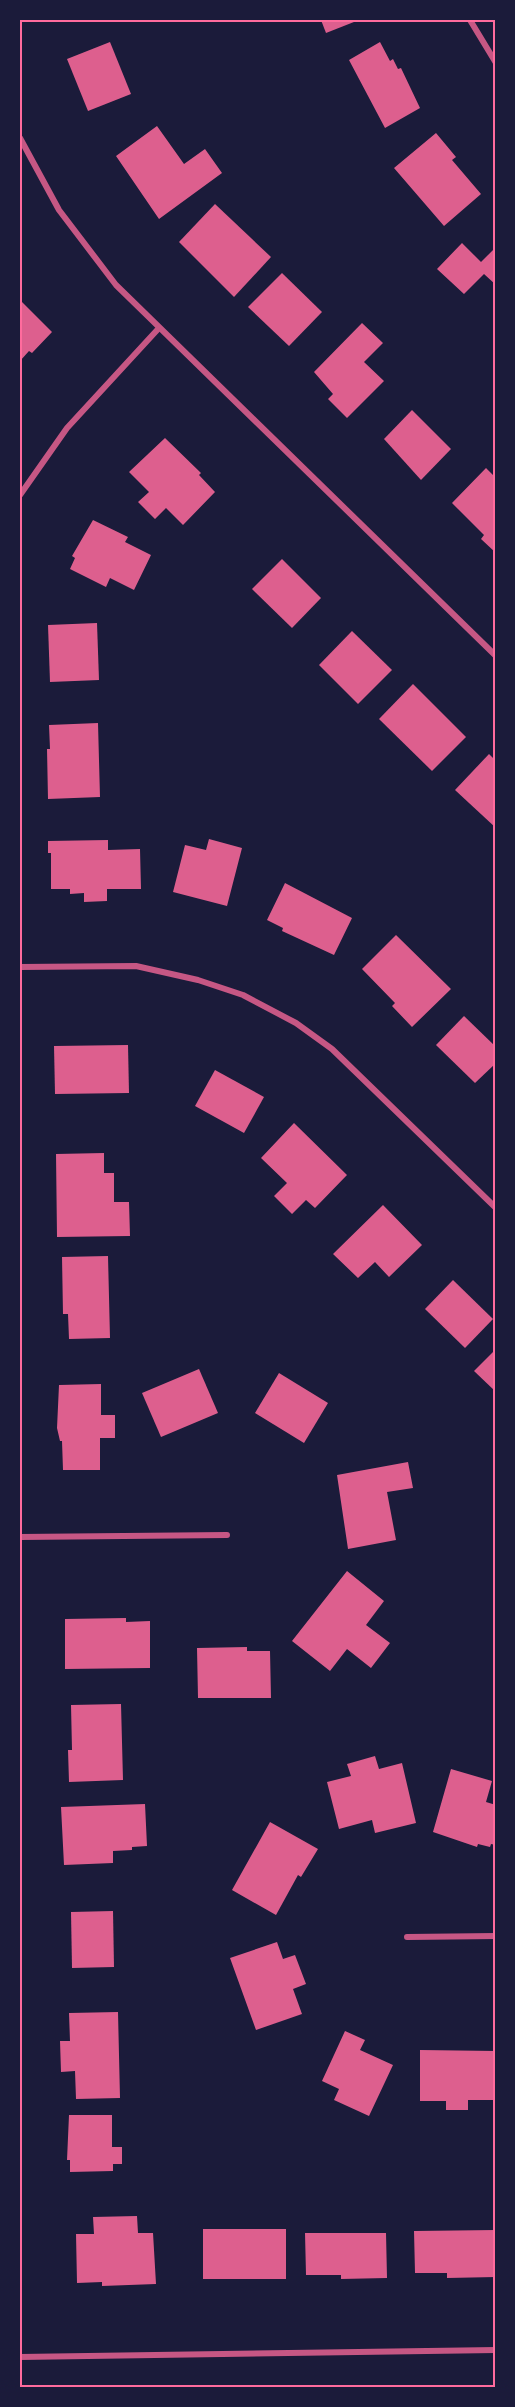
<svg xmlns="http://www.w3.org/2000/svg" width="515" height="2407" viewBox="0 0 515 2407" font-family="'Work Sans',sans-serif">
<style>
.building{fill:#dd5f8e}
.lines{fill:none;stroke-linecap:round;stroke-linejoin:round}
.minor{stroke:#c65784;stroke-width:6}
.neatline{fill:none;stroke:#ff6b9d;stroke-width:2}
</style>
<rect width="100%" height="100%" fill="#1b1b3a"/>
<g class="building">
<polygon points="321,20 359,20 326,33"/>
<polygon points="110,42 131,94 88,111 67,59"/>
<polygon points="380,42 390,61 393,59 398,69 401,68 420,108 385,128 349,60"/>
<polygon points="157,126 184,164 205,149 222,173 159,219 116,156"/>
<polygon points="436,133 456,157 452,160 481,194 444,226 394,168"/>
<polygon points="215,204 271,257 234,297 179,242"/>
<polygon points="462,243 481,262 496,247 496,285 484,274 464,294 437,269"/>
<polygon points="282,273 322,312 289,346 248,307"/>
<polygon points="20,300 52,332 32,353 29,351 20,361"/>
<polygon points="362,323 383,343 364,362 384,381 347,418 328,399 333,394 314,372"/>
<polygon points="412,410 451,449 421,480 384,439"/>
<polygon points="165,438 201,473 199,475 215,492 183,525 166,508 155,519 138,502 149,492 129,472"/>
<polygon points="486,468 496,478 496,553 481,539 484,535 452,503"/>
<polygon points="93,520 128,537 125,542 151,555 134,590 110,578 106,587 70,569 75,558 72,556"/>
<polygon points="282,559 321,598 292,628 252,589"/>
<polygon points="97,623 99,680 50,682 48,625"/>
<polygon points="352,631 392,670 358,704 319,665"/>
<polygon points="413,684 466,737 432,771 379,719"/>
<polygon points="98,723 100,797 48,799 47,749 50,749 49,725"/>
<polygon points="489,754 496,761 496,828 455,790"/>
<polygon points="209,839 242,848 227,906 173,892 185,845 206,850"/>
<polygon points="108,840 108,850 140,849 141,889 107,889 107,901 84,902 84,893 70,894 70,889 51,889 51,853 48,853 48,841"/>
<polygon points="285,883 352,918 334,955 282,931 283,928 267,920"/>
<polygon points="396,935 451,989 412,1027 392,1006 395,1003 362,969"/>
<polygon points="464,1016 496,1047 496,1063 475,1083 436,1045"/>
<polygon points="128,1045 129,1093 55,1094 54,1046"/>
<polygon points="215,1070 264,1097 244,1133 195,1106"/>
<polygon points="294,1123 347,1175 315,1208 306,1200 292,1214 274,1196 287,1183 261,1158"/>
<polygon points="104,1153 104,1173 114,1173 114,1202 129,1202 130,1236 57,1237 56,1154"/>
<polygon points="383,1205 422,1245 389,1277 375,1262 358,1278 333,1254"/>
<polygon points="108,1256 110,1338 69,1339 68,1314 63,1314 62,1257"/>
<polygon points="453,1280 493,1319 465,1348 425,1309"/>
<polygon points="496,1349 496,1392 474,1371"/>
<polygon points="199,1369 218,1413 161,1437 142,1393"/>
<polygon points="279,1373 328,1403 304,1443 255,1413"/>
<polygon points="101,1384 101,1415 115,1415 115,1438 100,1438 100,1470 63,1470 62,1441 60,1441 57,1428 59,1385"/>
<polygon points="408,1462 413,1488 387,1492 396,1540 348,1549 337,1475"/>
<polygon points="347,1571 384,1601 366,1625 390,1643 371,1668 347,1649 330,1671 292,1641"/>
<polygon points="126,1618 126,1622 150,1621 150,1668 65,1669 65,1619"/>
<polygon points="247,1647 247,1651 270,1651 271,1698 198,1698 197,1648"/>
<polygon points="121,1704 123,1780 69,1782 68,1750 72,1750 71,1705"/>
<polygon points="375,1756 379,1769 402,1763 416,1823 375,1833 372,1820 339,1829 327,1782 351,1776 347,1764"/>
<polygon points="451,1769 492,1781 486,1802 496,1805 496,1845 491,1844 490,1847 478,1844 477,1847 433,1832"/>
<polygon points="145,1804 147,1846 132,1847 132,1850 113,1851 113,1863 64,1865 61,1807"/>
<polygon points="270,1822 318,1849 301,1877 298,1875 276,1915 232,1890"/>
<polygon points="113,1911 114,1967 72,1968 71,1912"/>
<polygon points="277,1942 283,1959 295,1955 306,1984 293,1989 302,2014 256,2030 230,1958"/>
<polygon points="118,2012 120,2098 76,2099 75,2071 61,2072 60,2041 70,2041 69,2013"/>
<polygon points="345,2031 365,2040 360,2050 393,2065 369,2116 334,2100 339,2089 322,2081"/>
<polygon points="420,2050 496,2051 496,2100 468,2100 468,2110 446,2110 446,2101 420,2101"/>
<polygon points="69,2115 112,2115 112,2147 122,2147 122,2164 113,2164 113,2171 70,2172 70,2160 67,2160"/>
<polygon points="137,2216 138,2233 153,2233 156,2284 102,2286 102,2282 77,2283 76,2234 94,2234 93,2217"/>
<rect x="203" y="2229" width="83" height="50"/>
<polygon points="496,2230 496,2277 447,2278 447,2273 415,2273 414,2231"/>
<polygon points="305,2233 386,2233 387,2278 341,2279 341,2275 306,2275"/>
</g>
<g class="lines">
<g class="minor">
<polyline points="470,20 496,63"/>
<polyline points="20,138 59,210 116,285 496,656"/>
<polyline points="20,495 67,428 159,328"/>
<polyline points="20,967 136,966 198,980 243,995 296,1023 332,1049 496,1208"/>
<polyline points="20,1537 227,1535"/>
<polyline points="407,1937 496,1936"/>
<polyline points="20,2357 496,2350"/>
</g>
</g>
<rect width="515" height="2407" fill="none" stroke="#1b1b3a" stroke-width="42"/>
<rect x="21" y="21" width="473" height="2365" class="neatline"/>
</svg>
